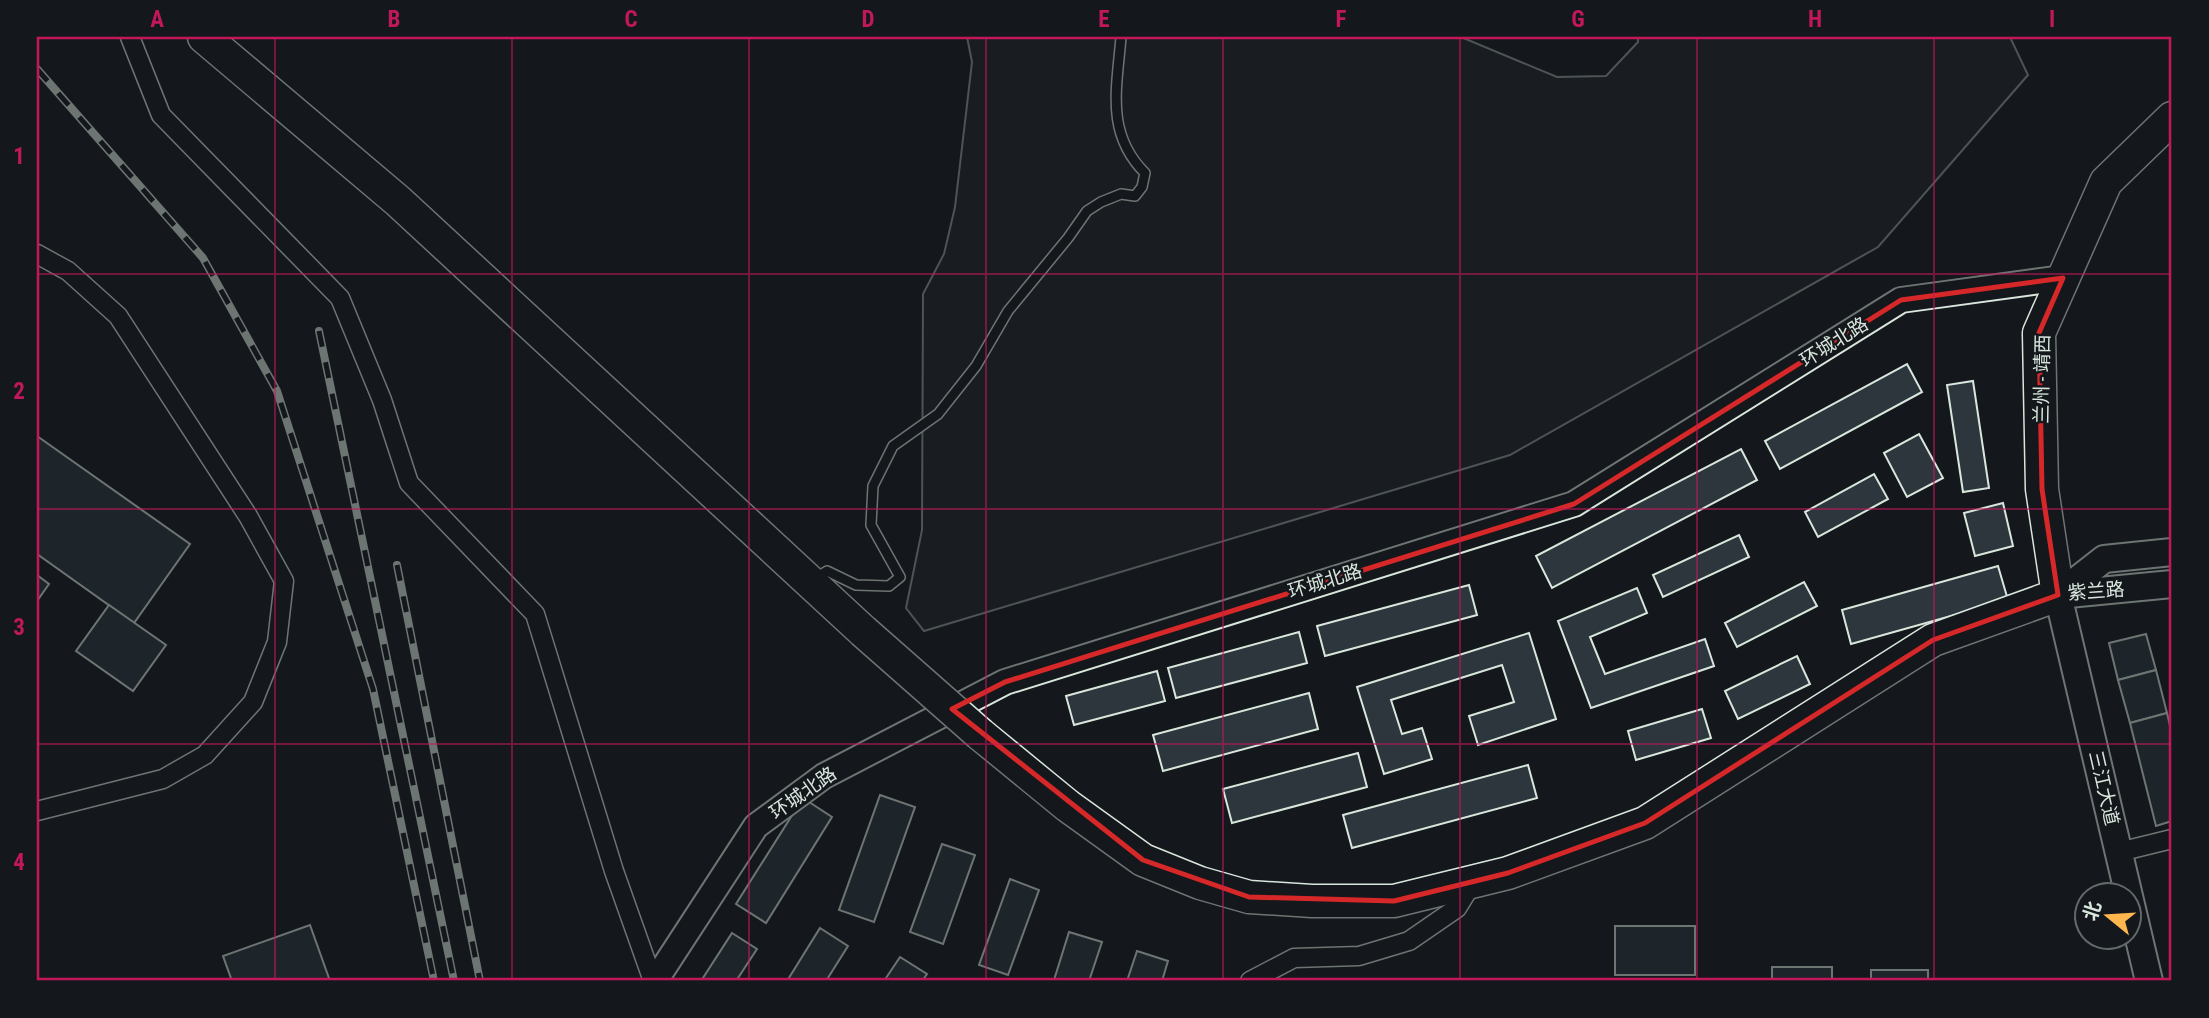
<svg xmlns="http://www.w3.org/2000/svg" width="2209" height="1018" viewBox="0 0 2209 1018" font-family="'Roboto Condensed','Noto Sans SC',sans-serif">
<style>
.green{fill:#202428;stroke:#939e99;stroke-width:2}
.building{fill:#2c363c;stroke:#d8e6dc;stroke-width:2}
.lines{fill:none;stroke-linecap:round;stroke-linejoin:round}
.lane-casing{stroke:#d8e6dc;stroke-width:12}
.street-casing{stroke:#d8e6dc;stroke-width:21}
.secondary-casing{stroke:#d8e6dc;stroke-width:28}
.primary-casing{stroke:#d8e6dc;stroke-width:30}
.highway-casing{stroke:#d8e6dc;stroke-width:35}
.lane{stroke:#14181c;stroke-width:9}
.street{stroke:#14181c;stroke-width:18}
.secondary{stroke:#14181c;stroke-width:24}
.primary{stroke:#14181c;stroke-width:26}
.highway{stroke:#14181c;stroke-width:32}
.rail-casing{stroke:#d8e6dc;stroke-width:8}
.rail{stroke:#14181c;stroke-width:5;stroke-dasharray:16;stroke-linecap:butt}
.highway-bridge-casing{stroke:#d8e6dc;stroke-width:35;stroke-linecap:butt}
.highway-bridge{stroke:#14181c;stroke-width:32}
.marked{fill:none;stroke:#d62828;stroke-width:5;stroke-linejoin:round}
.grid{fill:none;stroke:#c2185b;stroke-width:2;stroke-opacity:0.55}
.labels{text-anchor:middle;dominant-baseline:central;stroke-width:5;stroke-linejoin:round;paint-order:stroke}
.street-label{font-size:19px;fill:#d8e6dc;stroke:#14181c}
.neatline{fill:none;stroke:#c2185b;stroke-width:2.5}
.grid-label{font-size:23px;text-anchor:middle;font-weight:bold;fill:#c2185b}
</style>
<rect width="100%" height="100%" fill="#14181c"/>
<polygon class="green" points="967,37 1461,37 1557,77 1606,76 1638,42 1638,37 2010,37 2028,75 1878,247 1510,455 924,631 906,608 922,530 923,294 944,254 955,207 972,62"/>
<g class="building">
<polygon points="1907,364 1922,392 1780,469 1765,441"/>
<polygon points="1973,381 1989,488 1963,492 1947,385"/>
<polygon points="1919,434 1943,478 1907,497 1884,453"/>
<polygon points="37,436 190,544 134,623 37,554"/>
<polygon points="1741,449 1757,480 1552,588 1536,556"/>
<polygon points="1874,474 1888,499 1818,537 1805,512"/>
<polygon points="2003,503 2013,546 1975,556 1964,513"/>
<polygon points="1739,535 1749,557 1663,597 1653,575"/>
<polygon points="1998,566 2008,600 1851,644 1842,610"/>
<polygon points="37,575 49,584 37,601"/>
<polygon points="1804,582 1817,606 1737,647 1725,623"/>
<polygon points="1469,585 1477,615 1325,656 1317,626"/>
<polygon points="1637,588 1647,613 1590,637 1605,674 1705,639 1714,666 1591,708 1558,621"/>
<polygon points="109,605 166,645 133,691 76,651"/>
<polygon points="1299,632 1307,663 1176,698 1168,668"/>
<polygon points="1529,633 1556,719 1478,745 1469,716 1514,702 1502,665 1391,700 1402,734 1422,728 1432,759 1384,774 1357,687"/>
<polygon points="2146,634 2156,670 2118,680 2109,643"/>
<polygon points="1797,656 1810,684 1738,719 1725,691"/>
<polygon points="2156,670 2167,713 2130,723 2118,680"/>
<polygon points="1157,671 1165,701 1074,725 1066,696"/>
<polygon points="1309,693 1318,729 1163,771 1153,735"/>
<polygon points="1702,709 1711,738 1636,760 1628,731"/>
<polygon points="2167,713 2172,734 2172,821 2156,826 2130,723"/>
<polygon points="1358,753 1367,787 1232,823 1223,789"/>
<polygon points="1528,765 1537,798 1352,848 1343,815"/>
<polygon points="880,795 915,807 874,922 839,910"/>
<polygon points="803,798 832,817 766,923 736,904"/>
<polygon points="942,844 975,855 943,944 910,932"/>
<polygon points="1010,879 1039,890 1008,975 979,965"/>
<polygon points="310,925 330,981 232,981 223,956"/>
<rect x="1615" y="926" width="80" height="49"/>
<polygon points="820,928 848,946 826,981 787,981"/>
<polygon points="1069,932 1102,942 1089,981 1054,980"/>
<polygon points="732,933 757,949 736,981 701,981"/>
<polygon points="1137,951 1168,961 1162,981 1127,981"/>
<polygon points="900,957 927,974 922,981 884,981"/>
<rect x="1772" y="967" width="60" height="14"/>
<rect x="1871" y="970" width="57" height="11"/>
</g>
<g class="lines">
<defs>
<path id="lane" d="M814,579L827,571L856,585L889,586L900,577L871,525L873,486L893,446L938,414L976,366L1008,311L1068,238L1087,211L1101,202L1121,194L1135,196L1142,187L1145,173C1105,133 1117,88 1121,37"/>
<g id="street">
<polyline points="130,37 161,115 340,298 382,400 409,483 535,614 614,871 653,981"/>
<polyline points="37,254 68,271 118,316 248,516 284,581 277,642 253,702 205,755 163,779 37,811"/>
<polyline points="2119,852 2172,839"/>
<polyline points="1250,981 1294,958 1359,956 1409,941 1457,908 1473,882"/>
</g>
<polyline id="secondary" points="655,981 756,826 824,776 1005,682 1574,504 1901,300 2063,278"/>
<g id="primary">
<polyline points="2058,595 2149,981"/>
<polyline points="2058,595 2104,559 2172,552"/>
<polyline points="2058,595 2172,584"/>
</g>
<g id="highway">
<polyline points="204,37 398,201 863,631"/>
<polyline points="980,734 1068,806 1143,860 1200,883 1249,897 1312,901 1394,901 1508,873 1645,823 1933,640 2058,595 2042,489 2039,333 2106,182 2172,118"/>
</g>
</defs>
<use href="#lane" class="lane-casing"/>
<use href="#street" class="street-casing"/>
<use href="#secondary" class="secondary-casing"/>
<use href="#primary" class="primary-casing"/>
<use href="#highway" class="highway-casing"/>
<use href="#lane" class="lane"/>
<use href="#street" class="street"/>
<use href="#secondary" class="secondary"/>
<use href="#primary" class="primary"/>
<use href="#highway" class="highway"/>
<defs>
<g id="rail">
<polyline points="37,69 203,258 277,391 373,689 434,981"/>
<polyline points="319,331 454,981"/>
<polyline points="397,565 480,981"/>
</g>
</defs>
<use href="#rail" class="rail-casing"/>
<use href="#rail" class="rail"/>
<defs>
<polyline id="highway-bridge" points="863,631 980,734"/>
</defs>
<use href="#highway-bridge" class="highway-bridge-casing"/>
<use href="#highway-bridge" class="highway-bridge"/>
</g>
<path d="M0 0H2209V1018H0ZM2063,278L2039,333L2042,489L2058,595L1933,640L1645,823L1508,873L1394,901L1249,897L1143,860L952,709L1005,682L1574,504L1901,300Z" fill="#14181c" fill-opacity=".55" fill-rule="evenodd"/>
<path class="marked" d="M2063,278L2039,333L2042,489L2058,595L1933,640L1645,823L1508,873L1394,901L1249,897L1143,860L952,709L1005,682L1574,504L1901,300Z"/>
<path class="grid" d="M275,37V981M512,37V981M749,37V981M986,37V981M1223,37V981M1460,37V981M1697,37V981M1934,37V981M37,274H2172M37,509H2172M37,744H2172"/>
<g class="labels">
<g class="street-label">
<text transform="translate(1834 342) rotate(-32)">环城北路</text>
<text transform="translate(2042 379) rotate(-89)">兰州 - 靖西</text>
<text transform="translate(1325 581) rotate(-17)">环城北路</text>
<text transform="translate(2096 591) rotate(-4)">紫兰路</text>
<text transform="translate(2104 788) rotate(77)">三江大道</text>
<text transform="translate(803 793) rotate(-35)">环城北路</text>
</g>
</g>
<rect width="2209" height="1018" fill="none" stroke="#14181c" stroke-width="77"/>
<g transform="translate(2108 916) rotate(288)"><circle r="33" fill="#14181c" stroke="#626a69" stroke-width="2"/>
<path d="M0-5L12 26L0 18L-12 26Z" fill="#ffb74d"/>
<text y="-10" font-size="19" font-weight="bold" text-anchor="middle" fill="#d8e6dc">北</text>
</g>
<rect x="38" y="38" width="2132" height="941" class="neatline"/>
<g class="grid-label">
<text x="157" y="27">A</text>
<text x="394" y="27">B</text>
<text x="631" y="27">C</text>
<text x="868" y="27">D</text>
<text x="1104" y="27">E</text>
<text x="1341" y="27">F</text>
<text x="1578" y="27">G</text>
<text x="1815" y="27">H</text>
<text x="2052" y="27">I</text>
<text x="19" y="164">1</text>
<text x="19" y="399">2</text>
<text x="19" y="635">3</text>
<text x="19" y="870">4</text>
</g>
</svg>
